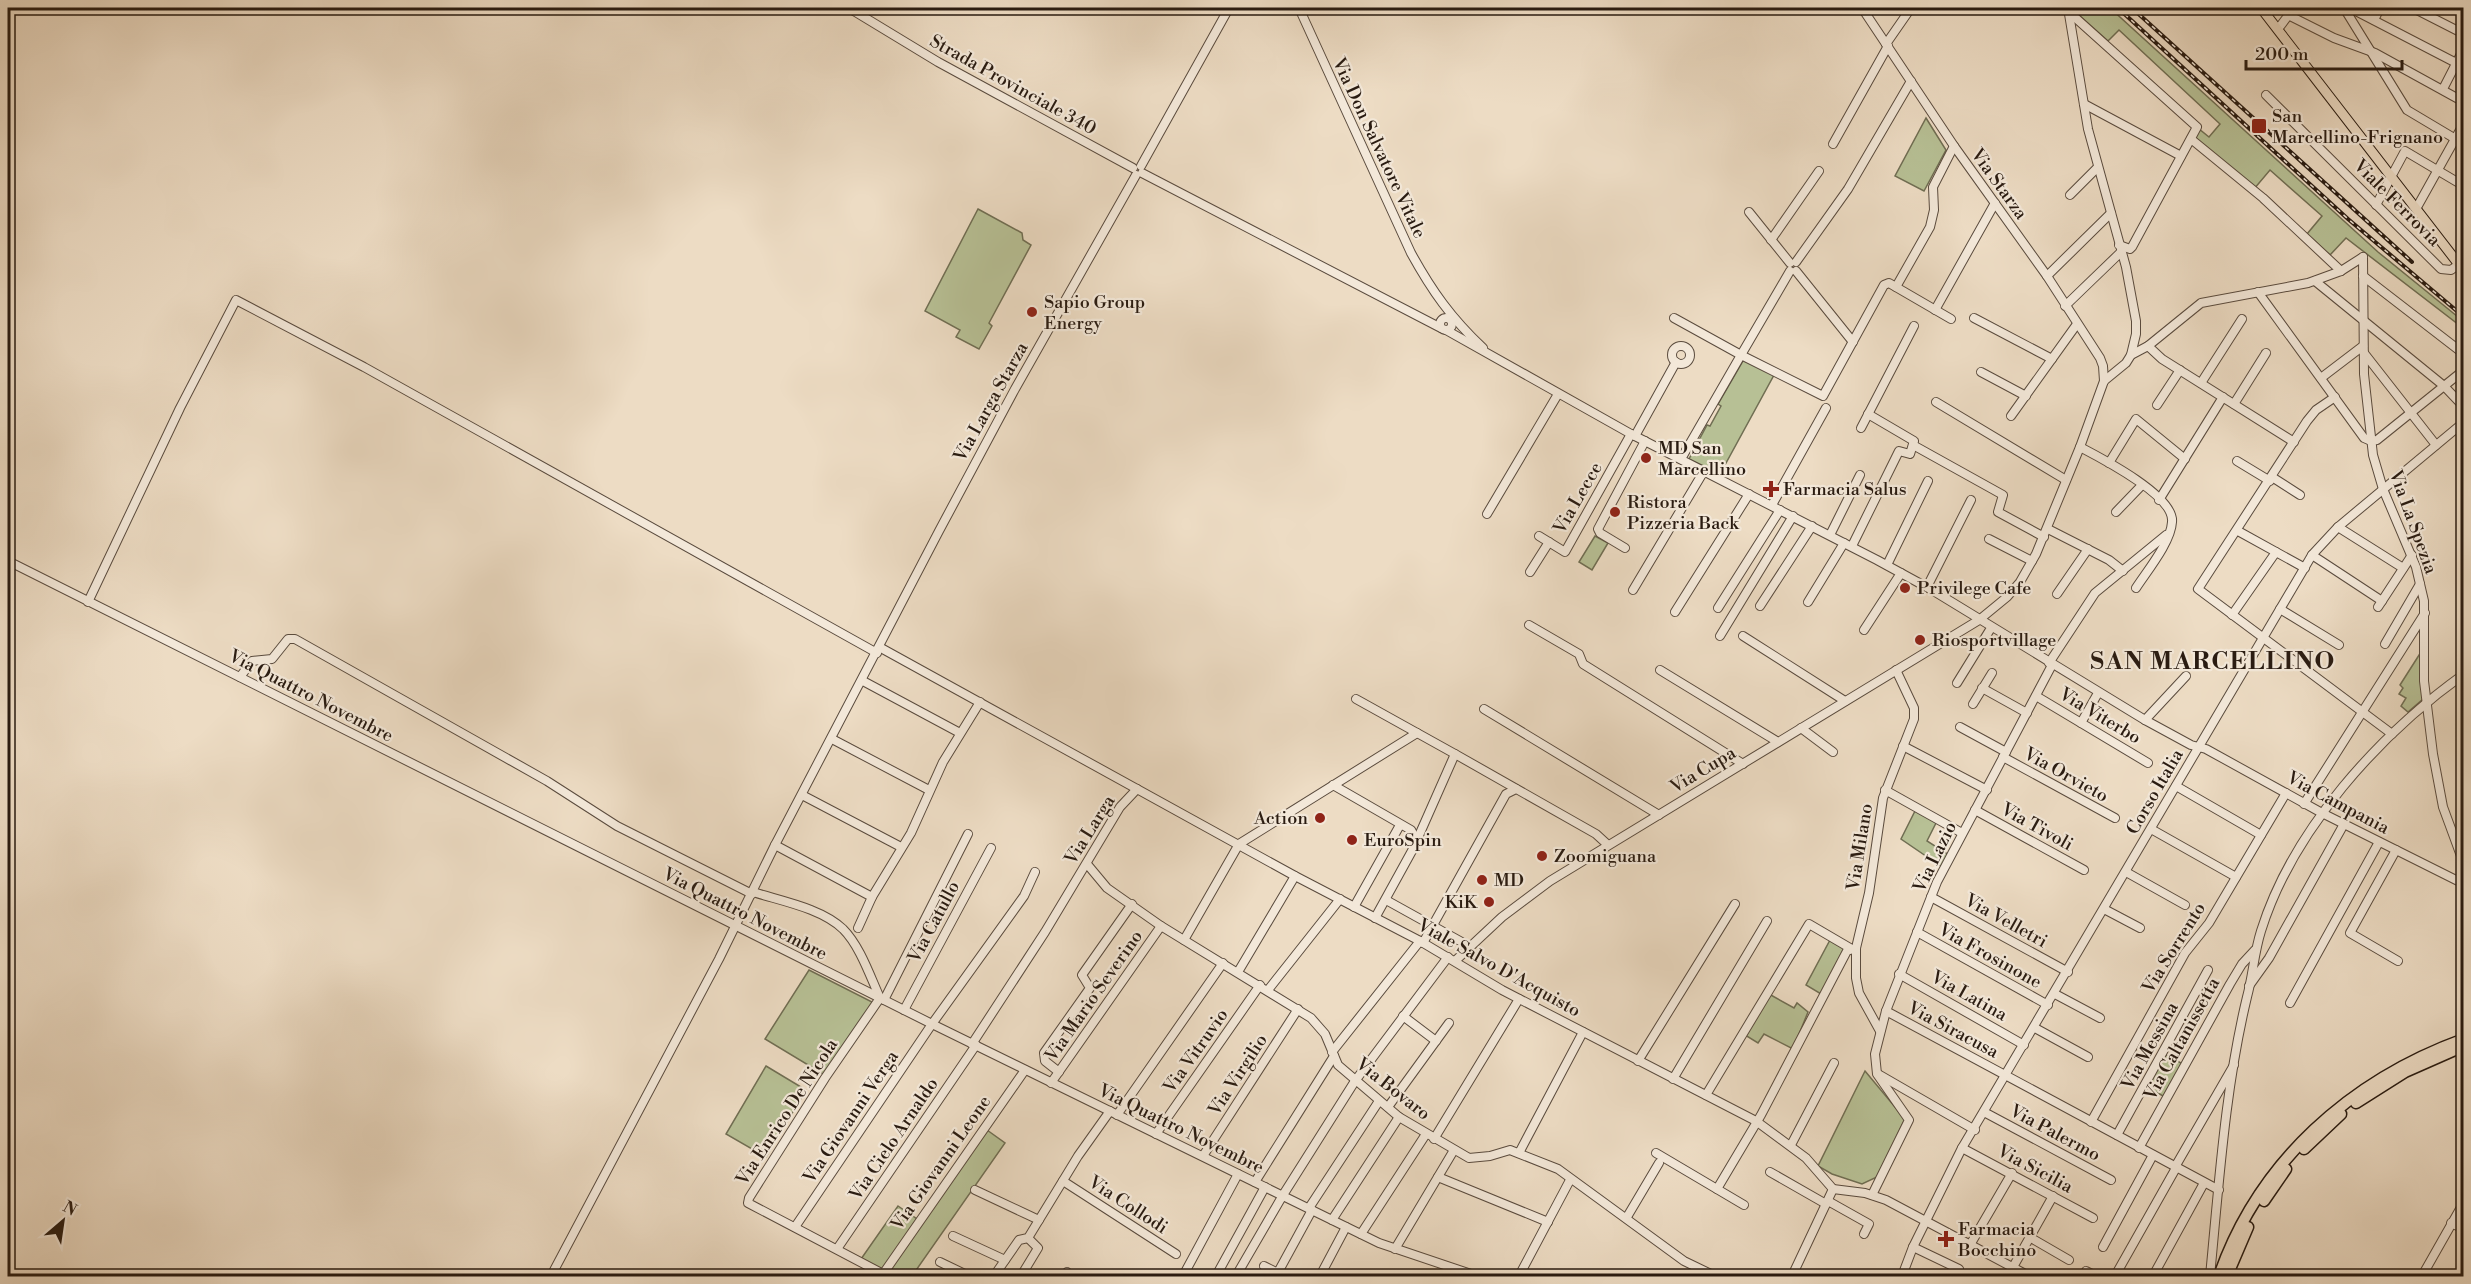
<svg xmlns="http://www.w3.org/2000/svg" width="2471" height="1284" viewBox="0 0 2471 1284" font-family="'Libre Bodoni',serif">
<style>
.green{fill:#b7c095;stroke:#706e53;stroke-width:1.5}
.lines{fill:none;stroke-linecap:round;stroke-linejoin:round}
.minor-casing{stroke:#5a4b3e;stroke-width:10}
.major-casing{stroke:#291b11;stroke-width:11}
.highway-casing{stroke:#291b11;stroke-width:13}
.minor{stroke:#f3e8d9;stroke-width:8}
.major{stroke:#eddcc4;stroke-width:9}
.highway{stroke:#eddcc4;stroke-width:10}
.rail-casing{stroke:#291b11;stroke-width:4}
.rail{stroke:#f3e8d9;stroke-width:1.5;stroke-dasharray:4.5;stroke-linecap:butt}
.poi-dot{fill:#8f2418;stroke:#f3e8d9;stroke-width:2}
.labels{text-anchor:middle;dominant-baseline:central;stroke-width:4.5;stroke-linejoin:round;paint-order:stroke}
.street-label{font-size:18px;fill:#291b11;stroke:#f3e8d9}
.poi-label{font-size:18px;fill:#291b11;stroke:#f3e8d9;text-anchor:start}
.district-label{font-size:24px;font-weight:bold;letter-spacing:1.5px;fill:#291b11;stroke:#f3e8d9}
</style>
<rect width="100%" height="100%" fill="#eddcc4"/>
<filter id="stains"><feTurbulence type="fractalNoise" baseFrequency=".00333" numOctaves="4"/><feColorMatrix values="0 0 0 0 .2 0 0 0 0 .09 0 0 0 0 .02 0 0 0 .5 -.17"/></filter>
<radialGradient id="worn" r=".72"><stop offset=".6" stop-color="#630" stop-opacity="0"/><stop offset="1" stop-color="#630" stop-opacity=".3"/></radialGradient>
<g class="green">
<polygon points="2071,8 2110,8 2378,252 2463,321 2463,328 2346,238 2330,255 2307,234 2322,216 2270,170 2254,189 2194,139 2199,129 2209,137 2220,124 2119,30 2108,41"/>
<polygon points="1926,118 1946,150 1924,191 1895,176"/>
<polygon points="978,209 1022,233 1023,240 1031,245 989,323 992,326 979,349 956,337 960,330 925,311"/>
<polygon points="1744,359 1774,375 1720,474 1689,459 1707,425 1710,426 1721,406 1718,404"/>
<polygon points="1595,536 1608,543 1592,570 1579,562"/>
<polygon points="2421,652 2423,699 2408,712 2401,706 2406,698 2399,694 2403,688 2400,685"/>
<polygon points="1916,809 1937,821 1927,841 1949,855 1942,867 1901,839"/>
<polygon points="1830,940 1845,949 1821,994 1806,985"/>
<polygon points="809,970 874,1003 823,1074 765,1039"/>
<polygon points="1769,994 1794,1008 1797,1003 1808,1012 1793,1049 1764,1034 1758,1043 1745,1035"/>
<polygon points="2164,1054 2183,1064 2165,1097 2146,1087"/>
<polygon points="766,1066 806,1090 766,1157 726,1134"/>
<polygon points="1865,1071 1905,1119 1877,1177 1862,1184 1832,1174 1818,1166"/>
<polygon points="987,1130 1005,1143 912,1276 892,1276 887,1274"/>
<polygon points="898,1206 917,1219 882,1271 861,1259"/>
</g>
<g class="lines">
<defs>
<g id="minor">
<polyline points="849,8 938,62 1133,168"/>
<path d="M1299,8L1411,253C1432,291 1451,318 1483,348"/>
<polyline points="1862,8 1954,146 2047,276 2100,358 2103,366 2104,381"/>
<polyline points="2344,8 2407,110 2464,144"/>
<polyline points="2350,8 2464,67"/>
<polyline points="2413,8 2464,34"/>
<polyline points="2070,13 2197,127 2132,247 2130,249 2119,245"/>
<polyline points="2290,16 2334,38 2375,53 2464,102"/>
<polyline points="2374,20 2380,8"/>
<polyline points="2278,29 2294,8"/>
<polyline points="1886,44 1911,8"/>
<polyline points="2443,89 2464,48"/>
<polyline points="2266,95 2441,269 2451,270 2458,265"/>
<polyline points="2084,104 2181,156"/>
<polyline points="2191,139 2263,198 2341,271"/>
<polyline points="1833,144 1888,46"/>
<polyline points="1141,166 1229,8"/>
<polyline points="1142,173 1441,328"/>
<polyline points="2070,195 2097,168"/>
<polyline points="2376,205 2405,151 2464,186"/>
<polyline points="2416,209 2464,123"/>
<polyline points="1749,212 1790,263"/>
<polyline points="1771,240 1819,171"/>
<polyline points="2363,257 2364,374 2373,455 2383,489 2416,567 2424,601 2424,681 2433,754 2443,807 2464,864"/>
<polyline points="2456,261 2464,249"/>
<polyline points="1796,262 1848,189 1911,81"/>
<polyline points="1796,271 1853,342"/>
<polyline points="2047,276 2111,213"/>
<polyline points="2363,276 2464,354"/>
<polyline points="2315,281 2444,386 2464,407"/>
<polyline points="1896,287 1930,227 1934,210 1933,187 1954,146"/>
<polyline points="2258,292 2364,438 2371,441 2377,440 2464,370"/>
<polyline points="2065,306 2121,252"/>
<polyline points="1935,310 1995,203"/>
<circle cx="1446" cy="324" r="6"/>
<polyline points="1674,318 1741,355 1790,271"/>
<polyline points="1974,318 2052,359"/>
<polyline points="1446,330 1631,434 1877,560 1932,590 2145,720 2191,745 2206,749 2322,813 2464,884"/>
<circle cx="1681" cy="355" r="9"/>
<polyline points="2148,346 2162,359 2294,442"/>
<polyline points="2364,353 2436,445"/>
<polyline points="2131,355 2148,346 2201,303 2308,283 2341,271 2363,257"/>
<polyline points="1981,372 2026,396"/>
<polyline points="2321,378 2363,346"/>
<polyline points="2201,383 2242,319"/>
<polyline points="2335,397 2316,410 2307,421 2198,589 2392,734"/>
<polyline points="1936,402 2066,480"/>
<polyline points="2234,404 2266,353"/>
<polyline points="2157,405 2180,370"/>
<polyline points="2011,416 2077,324"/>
<polyline points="1861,428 1914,326"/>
<polyline points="1635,436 1676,362"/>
<polyline points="1913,445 2003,495 1998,512 2044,537"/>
<path d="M2080,447C2101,458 2175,496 2172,522C2171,542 2147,571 2136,588"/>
<polyline points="1681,459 1741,355 1823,396 1884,285 1889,283 1951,319"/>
<polyline points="2237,461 2270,481"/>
<polyline points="2109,463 2136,419 2185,459"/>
<polyline points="2272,477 2300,495"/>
<polyline points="2159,500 2223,397"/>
<polyline points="1772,505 1826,408"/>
<polyline points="2116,512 2142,485"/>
<polyline points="1487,514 1558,394"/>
<polyline points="2338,527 2403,568"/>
<polyline points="2048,529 2109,560 2123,571"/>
<polyline points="2238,531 2305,568"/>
<polyline points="1830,535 1860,475"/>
<polyline points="1539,536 1565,552 1631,434"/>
<polyline points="1989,539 2032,561"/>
<polyline points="1852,546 1899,451 1910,454 1914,441 1868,414"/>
<polyline points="1625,548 1600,533 1598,529 1645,441"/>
<polyline points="2312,555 2382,601"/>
<polyline points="8,561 932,1024 1379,1243 1477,1276"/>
<polyline points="1887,565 1928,481"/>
<polyline points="1530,572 1549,542"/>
<polyline points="1927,587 1971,500"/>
<polyline points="1633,590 1704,471"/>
<polyline points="2057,594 2088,549"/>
<polyline points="88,602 180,408 236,300 364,367 877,653"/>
<polyline points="1808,602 1844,543"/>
<polyline points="1760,606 1812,526"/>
<polyline points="2378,607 2412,555"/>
<polyline points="1718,608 1780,510"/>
<polyline points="2280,609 2339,645"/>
<polyline points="1675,612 1749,494"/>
<polyline points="2232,615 2276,552"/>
<polyline points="1529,625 1579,654 1583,664 1743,764"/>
<polyline points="1864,630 1901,573"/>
<polyline points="1720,636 1793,516"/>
<polyline points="1743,636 1845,701"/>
<polyline points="2385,644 2420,584"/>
<polyline points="881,648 1295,876 1420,941 1502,990 1756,1121 1806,1158 1833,1189"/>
<polyline points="2049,663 2095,593 2166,535"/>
<polyline points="1660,670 1778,742"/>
<polyline points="240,677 252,661 272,659 288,639 295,639 547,781 617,826 752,894"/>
<polyline points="863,681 960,733"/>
<polyline points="1957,683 1991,628"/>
<polyline points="1982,688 2027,713"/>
<polyline points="2036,696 2148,763"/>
<polyline points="1356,699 1455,754"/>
<polyline points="1973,704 1992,673"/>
<polyline points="1484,709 1659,815"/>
<polyline points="2145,720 2186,676"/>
<polyline points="2081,723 2098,693"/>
<polyline points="1960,727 2006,752"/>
<polyline points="1801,728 1833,752"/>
<polyline points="832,739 929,790"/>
<polyline points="1903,746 1987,790"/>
<polyline points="2003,757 2115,818"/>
<polyline points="1333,785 1411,830 1417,841"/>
<polyline points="2176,786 2261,835"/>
<polyline points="1885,790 1962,833"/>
<polyline points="802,795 901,847"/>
<polyline points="2304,804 2425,613"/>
<polyline points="1975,810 2084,870"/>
<polyline points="2151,829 2236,877"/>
<polyline points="775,845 872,897"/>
<polyline points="2396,850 2350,933 2398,961"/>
<polyline points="1087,864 1107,888 1161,926 1311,1018 1325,1034 1338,1065 1399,1117 1469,1158 1490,1156 1510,1150 1558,1169 1684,1261 1715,1276"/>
<polyline points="2126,872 2185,905"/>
<path d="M753,892C781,901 821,908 843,929C860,946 870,976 880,998L825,1078L749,1198L748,1203L887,1276"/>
<polyline points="1931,897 2068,972"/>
<polyline points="1386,900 1469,946"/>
<polyline points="1354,907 1400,825"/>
<polyline points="2104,909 2140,928"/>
<polyline points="1375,918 1413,849 1455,754 1596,834 1608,845"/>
<polyline points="858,928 872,897 911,833 943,762 980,702"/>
<polyline points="1917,932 2048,1005"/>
<polyline points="1184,940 1239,844 1417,733"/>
<polyline points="1423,943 1506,794 1516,789"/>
<polyline points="1455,961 1502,917 1550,881 1979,620 2007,597 2020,582 2036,554 2080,447 2104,381 2126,363 2131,355 2136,334 2136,321 2126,267 2088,129 2068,8"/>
<polyline points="1238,972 1295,876"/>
<polyline points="1899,974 2024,1045"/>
<polyline points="2249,986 2269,958 2344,824"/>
<polyline points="1268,990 1340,899"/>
<polyline points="2055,994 2100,1018"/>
<polyline points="884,1000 968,834"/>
<polyline points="2290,1003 2379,842"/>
<polyline points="904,1010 991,848"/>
<polyline points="1886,1011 2219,1190"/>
<polyline points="1403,1016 1436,1041"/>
<polyline points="2035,1028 2088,1057"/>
<polyline points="1880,1031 1859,993 1856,978 1856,948 1869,893 1883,798 1914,719 1914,708 1896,670"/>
<polyline points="972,1044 1045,932 1120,807 1137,789"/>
<polyline points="1332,1052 1420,941"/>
<polyline points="1638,1061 1735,904"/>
<polyline points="1059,1072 1045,1061 1044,1053 1090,988 1082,975 1132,904"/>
<polyline points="1878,1074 1975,1130"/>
<polyline points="1673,1079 1767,921"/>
<polyline points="1051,1083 1161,926"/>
<polyline points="1706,1095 1809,924 1850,948"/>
<polyline points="1388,1107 1449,1023"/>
<polyline points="1984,1112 2111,1180"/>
<polyline points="1117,1115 1223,963"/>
<polyline points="2091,1122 2185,953 2209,923 2286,793"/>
<polyline points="1156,1134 1260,985"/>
<polyline points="2117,1135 2208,970"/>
<polyline points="1434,1139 1519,999"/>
<polyline points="1791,1145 1834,1063"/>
<polyline points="1962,1148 2093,1218"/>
<polyline points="2139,1148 2230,984 2242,964 2255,950"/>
<polyline points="1519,1153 1583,1032"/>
<polyline points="1656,1153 1744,1205"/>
<polyline points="1203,1156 1298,1009"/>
<polyline points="2175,1167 2234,1065"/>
<polyline points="1770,1172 1826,1204"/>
<polyline points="1438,1177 1548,1222"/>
<polyline points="1063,1181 1176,1254"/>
<polyline points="1255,1182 1334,1056"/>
<polyline points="1717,1189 1761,1115 1847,951 1856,948"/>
<polyline points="1833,1189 1865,1193 1886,1200 2029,1276"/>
<polyline points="975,1190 1039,1220"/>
<polyline points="1872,1195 1909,1120 1877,1074 1875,1054 1886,1011 1937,882 2052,665"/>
<polyline points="1828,1201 1869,1224 1864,1234"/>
<polyline points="1309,1208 1379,1101"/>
<polyline points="1627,1217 1659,1163"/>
<polyline points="1332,1220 1399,1117"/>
<polyline points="2451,1223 2464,1229"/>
<polyline points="795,1227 932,1024 1024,896 1035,872"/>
<polyline points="1361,1234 1426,1134"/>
<polyline points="953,1236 1005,1260"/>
<polyline points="2031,1238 2069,1260"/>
<polyline points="1970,1245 2012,1173"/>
<polyline points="1913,1247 1959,1269"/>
<polyline points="2103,1247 2153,1155"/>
<polyline points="837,1249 976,1045"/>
<polyline points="1395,1249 1454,1150"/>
<polyline points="940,1262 969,1276"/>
<polyline points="1264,1266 1284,1276"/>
<polyline points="2086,1271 2096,1276"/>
<polyline points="883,1274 1025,1070"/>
<polyline points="551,1276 719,959 775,845 939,531 1015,389 1136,175"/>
<polyline points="994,1276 1019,1240 1028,1238 1078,1156 1110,1111"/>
<polyline points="1021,1276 1038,1248 1028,1238"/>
<polyline points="1064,1276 1067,1272"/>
<polyline points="1183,1276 1238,1174"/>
<polyline points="1216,1276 1265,1187"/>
<polyline points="1236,1276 1283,1195 1355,1081 1448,957"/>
<polyline points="1276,1276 1312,1210"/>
<polyline points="1320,1276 1346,1227"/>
<polyline points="1519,1276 1570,1180"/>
<polyline points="1792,1276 1833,1189"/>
<polyline points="1902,1276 1913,1247 1962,1148 2312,555 2338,527 2464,422"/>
<polyline points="2008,1276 2053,1196"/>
<polyline points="2115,1276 2176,1168"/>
<polyline points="2153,1276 2204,1183"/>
<path d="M2210,1276C2219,1184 2225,1088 2247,997C2253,975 2254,953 2261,931C2293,829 2379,735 2464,674"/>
<polyline points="2422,1276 2464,1202"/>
</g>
<polyline id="major" points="2261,8 2464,271"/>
<g id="highway">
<polyline points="2356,1103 2405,1072 2464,1046"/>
<polyline points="2304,1149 2341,1114"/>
<polyline points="2264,1201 2286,1169"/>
<path d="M2219,1276C2259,1161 2351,1080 2464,1039"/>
<polyline points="2227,1276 2248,1227"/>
</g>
</defs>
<use href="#minor" class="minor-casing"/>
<use href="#major" class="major-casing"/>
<use href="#highway" class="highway-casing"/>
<use href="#minor" class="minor"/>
<use href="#major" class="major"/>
<use href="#highway" class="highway"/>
<defs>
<g id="rail">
<polyline points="2118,8 2348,219 2464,317"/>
<polyline points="2132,8 2412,262"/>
</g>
</defs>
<use href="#rail" class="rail-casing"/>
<use href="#rail" class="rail"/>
</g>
<g class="poi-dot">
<rect x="2251" y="118" width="16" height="16" rx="3"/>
<circle cx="1032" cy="312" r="6"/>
<circle cx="1646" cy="458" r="6"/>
<path d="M1768 480h6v6h6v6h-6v6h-6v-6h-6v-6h6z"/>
<circle cx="1615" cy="512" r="6"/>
<circle cx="1905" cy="588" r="6"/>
<circle cx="1920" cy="640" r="6"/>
<circle cx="1320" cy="818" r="6"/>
<circle cx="1352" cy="840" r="6"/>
<circle cx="1542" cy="856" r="6"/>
<circle cx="1482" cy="880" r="6"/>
<circle cx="1489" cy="902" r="6"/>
<path d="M1943 1230h6v6h6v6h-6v6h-6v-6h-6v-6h6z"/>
</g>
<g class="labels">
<g class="street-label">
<text transform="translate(1013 85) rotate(29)">Strada Provinciale 340</text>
<text transform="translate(1379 148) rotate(65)">Via Don Salvatore Vitale</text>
<text transform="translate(1999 184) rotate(54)">Via Starza</text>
<text transform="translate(2397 203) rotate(45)">Viale Ferrovia</text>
<text transform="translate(991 402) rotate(-61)">Via Larga Starza</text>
<text transform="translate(1578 498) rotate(-60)">Via Lecce</text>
<text transform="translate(2413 522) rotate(70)">Via La Spezia</text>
<text transform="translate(311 696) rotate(27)">Via Quattro Novembre</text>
<text transform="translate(2100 716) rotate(31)">Via Viterbo</text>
<text transform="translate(1703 770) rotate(-31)">Via Cupa</text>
<text transform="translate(2066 775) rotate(29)">Via Orvieto</text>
<text transform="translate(2155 792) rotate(-60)">Corso Italia</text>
<text transform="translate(2338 803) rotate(28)">Via Campania</text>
<text transform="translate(2037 827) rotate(29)">Via Tivoli</text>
<text transform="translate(1090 830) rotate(-58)">Via Larga</text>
<text transform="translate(1860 847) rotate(-81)">Via Milano</text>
<text transform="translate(1935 857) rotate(-64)">Via Lazio</text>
<text transform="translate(745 914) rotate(27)">Via Quattro Novembre</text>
<text transform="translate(2006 921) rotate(29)">Via Velletri</text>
<text transform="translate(934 922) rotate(-62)">Via Catullo</text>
<text transform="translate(2174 948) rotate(-58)">Via Sorrento</text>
<text transform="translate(1990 956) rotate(29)">Via Frosinone</text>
<text transform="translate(1499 968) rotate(29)">Viale Salvo D'Acquisto</text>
<text transform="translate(1094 996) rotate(-55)">Via Mario Severino</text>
<text transform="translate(1969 996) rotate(29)">Via Latina</text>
<text transform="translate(1953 1030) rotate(28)">Via Siracusa</text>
<text transform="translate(2182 1039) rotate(-61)">Via Caltanissetta</text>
<text transform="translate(2150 1046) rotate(-61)">Via Messina</text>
<text transform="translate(1196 1051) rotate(-55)">Via Vitruvio</text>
<text transform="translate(1238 1075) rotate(-57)">Via Virgilio</text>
<text transform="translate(1393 1089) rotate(38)">Via Bovaro</text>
<text transform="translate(787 1112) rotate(-57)">Via Enrico De Nicola</text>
<text transform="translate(851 1117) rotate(-56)">Via Giovanni Verga</text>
<text transform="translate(1181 1129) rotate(26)">Via Quattro Novembre</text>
<text transform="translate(2055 1133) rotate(28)">Via Palermo</text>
<text transform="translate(894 1139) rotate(-56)">Via Cielo Arnaldo</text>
<text transform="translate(941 1163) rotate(-55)">Via Giovanni Leone</text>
<text transform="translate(2035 1169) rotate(28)">Via Sicilia</text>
<text transform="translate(1128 1205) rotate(33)">Via Collodi</text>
</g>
<g class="poi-label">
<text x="2272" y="116">San<tspan x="2272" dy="21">Marcellino-Frignano</tspan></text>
<text x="1044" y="302">Sapio Group<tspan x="1044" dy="21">Energy</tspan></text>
<text x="1658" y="448">MD San<tspan x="1658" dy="21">Marcellino</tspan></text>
<text x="1783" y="489">Farmacia Salus</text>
<text x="1627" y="502">Ristora<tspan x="1627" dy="21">Pizzeria Back</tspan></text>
<text x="1917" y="588">Privilege Cafe</text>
<text x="1932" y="640">Riosportvillage</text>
<text x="1308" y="818" text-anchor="end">Action</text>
<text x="1364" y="840">EuroSpin</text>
<text x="1554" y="856">Zoomiguana</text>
<text x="1494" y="880">MD</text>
<text x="1477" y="902" text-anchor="end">KiK</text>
<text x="1958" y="1229">Farmacia<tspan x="1958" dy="21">Bocchino</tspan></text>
</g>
<g class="district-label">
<text x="2213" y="662">SAN MARCELLINO</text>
</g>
</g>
<rect width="2471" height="1284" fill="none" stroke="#eddcc4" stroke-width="30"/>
<rect x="9" y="9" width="2453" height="1266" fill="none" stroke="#291b11" stroke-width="3"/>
<rect x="15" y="15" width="2441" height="1254" fill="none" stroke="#291b11" stroke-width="1.5"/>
<g transform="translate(63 1221) rotate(29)" stroke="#f3e8d9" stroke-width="4.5" paint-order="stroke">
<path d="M0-4.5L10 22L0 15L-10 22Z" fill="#291b11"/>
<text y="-9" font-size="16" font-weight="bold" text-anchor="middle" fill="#291b11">N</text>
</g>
<path d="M2246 60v9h156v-9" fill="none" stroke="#291b11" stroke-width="3"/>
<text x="2255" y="60" font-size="18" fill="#291b11" stroke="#f3e8d9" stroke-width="4.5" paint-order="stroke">200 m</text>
<rect width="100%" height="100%" filter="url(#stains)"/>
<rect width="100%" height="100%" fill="url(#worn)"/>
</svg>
